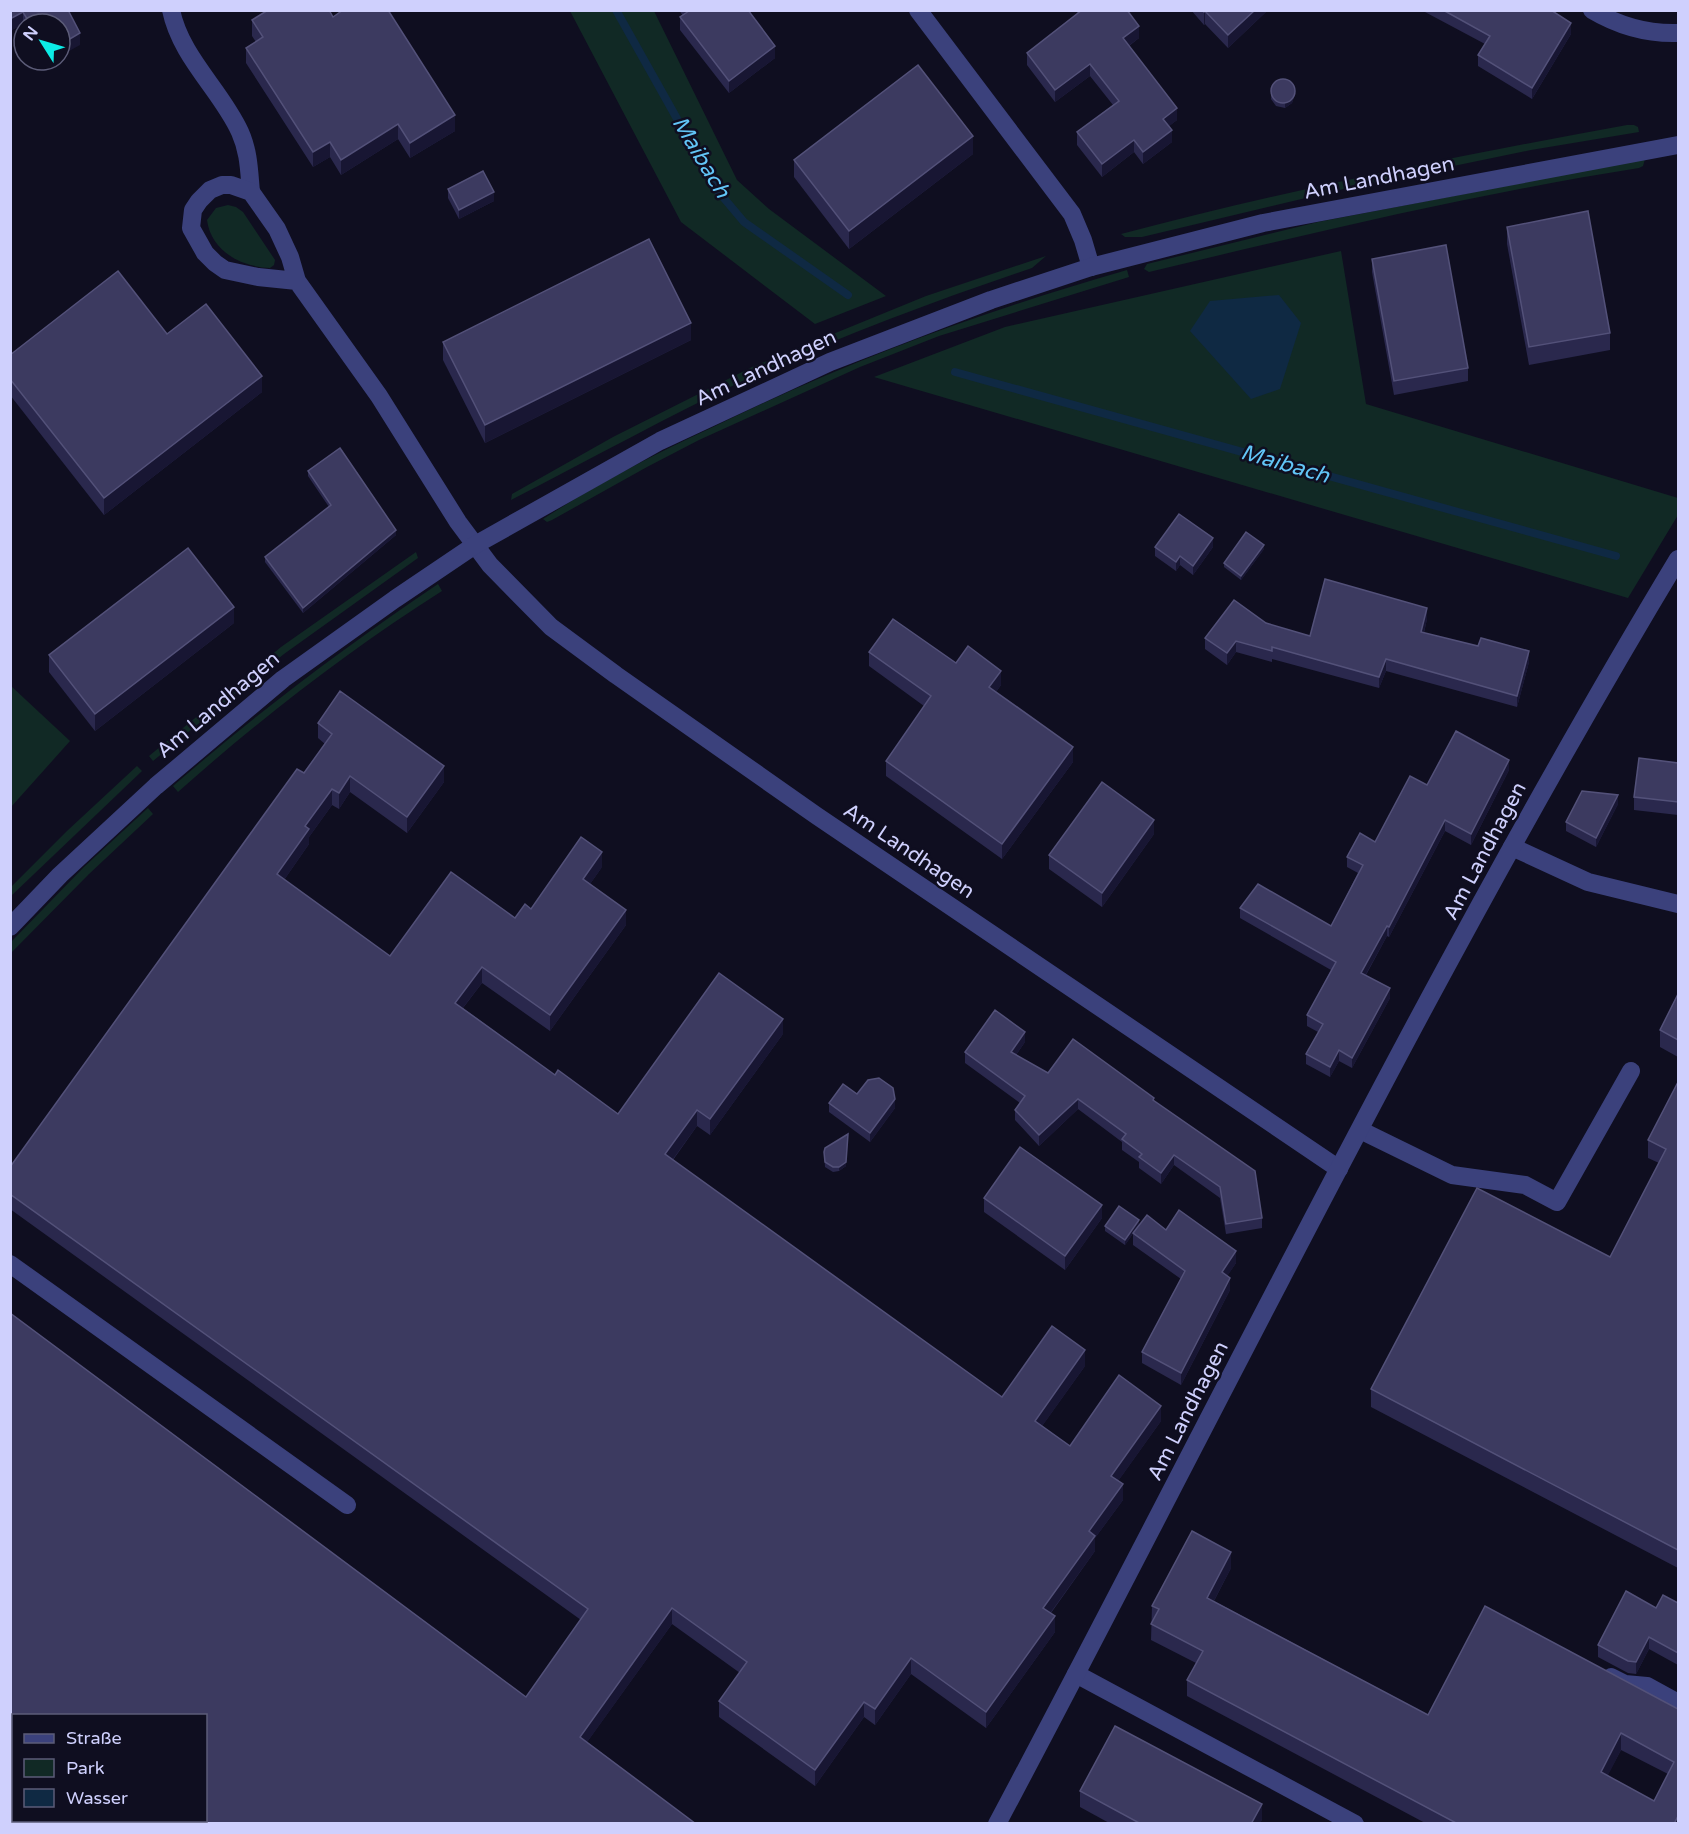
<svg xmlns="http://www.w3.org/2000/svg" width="1689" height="1834" viewBox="0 0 1689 1834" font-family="'Varela Round',sans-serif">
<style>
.green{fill:#112925}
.water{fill:#0f2943}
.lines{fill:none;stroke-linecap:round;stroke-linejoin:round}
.stream{stroke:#0f2943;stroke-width:8}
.minor{stroke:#3b417c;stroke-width:18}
.wall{fill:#2a284d;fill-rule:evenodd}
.shaded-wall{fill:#181633}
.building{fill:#3c3a60;stroke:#535179;stroke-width:1.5;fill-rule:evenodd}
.labels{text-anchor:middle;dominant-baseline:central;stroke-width:5;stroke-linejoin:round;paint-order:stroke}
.street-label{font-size:21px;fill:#cfd0fd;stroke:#0f0e20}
.water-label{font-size:22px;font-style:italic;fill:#62c5f7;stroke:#0f0e20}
</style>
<rect width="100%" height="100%" fill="#0f0e20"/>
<g class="green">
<polygon points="570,11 654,11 737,180 769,209 886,296 815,324 681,222"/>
<path d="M1627,125H1634L1638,127L1639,132L1531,150L1352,187L1142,237H1125L1121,234C1288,190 1457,156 1627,125Z"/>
<path d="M1645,159L1643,166L1639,168C1474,194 1312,233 1149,272L1144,269L1147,264L1318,222Z"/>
<path d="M228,205L236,207L243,212L275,260L274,265L270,268C241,267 211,251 207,220L216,208Z"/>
<polygon points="1341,251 1366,404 1678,498 1678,515 1628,598 874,377 1005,327"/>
<path d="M1046,256L1032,268C937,300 843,335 751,377C670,415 591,459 511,500L512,494L613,437L752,367L926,296Z"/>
<path d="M1127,270L1129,277L939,336L860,367L699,440L647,467L552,520L547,522L543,519C597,484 653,455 711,428C847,361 981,312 1127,270Z"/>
<polygon points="416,552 418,558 284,654 153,761 149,756 281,647"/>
<path d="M438,584L442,591C349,650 261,718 178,792L173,786C257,713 346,646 438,584Z"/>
<polygon points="11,686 70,741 11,807 10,807"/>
<polygon points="137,766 142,771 11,896 11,887 67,831"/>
<polygon points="148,808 153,814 89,874 11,953 11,942 84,867"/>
</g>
<polygon class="water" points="1279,295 1301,323 1280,389 1251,399 1190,331 1210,301"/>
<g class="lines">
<g class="stream">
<polyline points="616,10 717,190 744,222 848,295"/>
<polyline points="955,372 1616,556"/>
</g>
<g class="minor">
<path d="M171,10C181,58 221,90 240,132C249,152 249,171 251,192"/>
<polyline points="918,10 1072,214 1083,240 1091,267"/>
<path d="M1592,10C1619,26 1647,34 1678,33"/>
<polyline points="297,281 258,277 225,270 215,263 205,253 191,228 193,210 199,201 210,190 222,185 231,185 251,192 277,229 290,257 297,281 379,396 458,522 490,565 551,627 616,675 817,816 1339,1169"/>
<polyline points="1512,847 1588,882 1678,904"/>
<polyline points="10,927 60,875 156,786 283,679 395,599 475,545 660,441 830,362 991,300 1091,267 1263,223 1678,145"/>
<polyline points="1360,1130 1452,1175 1525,1185 1557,1202 1631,1071"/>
<polyline points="10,1264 347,1505"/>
<polyline points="1076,1674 1355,1824"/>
<polyline points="1611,1677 1625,1684 1647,1686 1678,1703"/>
<path d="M997,1824C1222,1401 1431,969 1678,559"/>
</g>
</g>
<g class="wall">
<polygon points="10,10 68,10 80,45 60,24 24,24 24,25 23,24 10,31"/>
<polygon points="679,10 748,10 775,58 729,93 680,30 680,17 683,16"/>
<polygon points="1076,10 1127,10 1139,38 1129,46 1177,120 1169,126 1172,142 1143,164 1134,152 1102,177 1077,145 1077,132 1113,105 1090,76 1055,102 1027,65 1027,53 1078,14"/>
<polygon points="1191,10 1268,10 1228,48 1205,24 1204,25"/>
<polygon points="1425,10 1551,10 1571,34 1532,99 1478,66 1478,55 1485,44 1425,12"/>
<polygon points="333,17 455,131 410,158 398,139 341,175 330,157 313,167 246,63 246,48 256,42 252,36 252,20"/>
<polygon points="1272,85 1295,94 1292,103 1285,108 1276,106 1271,99"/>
<polygon points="973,154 849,249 794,177 794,160"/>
<polygon points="448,189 494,201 459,219 448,198"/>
<polygon points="1507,227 1610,333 1610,350 1529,365 1507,244"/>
<polygon points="1372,259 1468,368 1468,381 1394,395 1372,272"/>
<polygon points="167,334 262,392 104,515 10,395 10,355"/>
<polygon points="691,340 485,443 443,360 443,342"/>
<polygon points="308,471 396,535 303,613 265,562 265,557 329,507 308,476"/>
<polygon points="1155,547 1213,547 1193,575 1180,565 1176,571 1155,556"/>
<polygon points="1264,549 1241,580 1224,567 1224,563"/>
<polygon points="1427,619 1424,633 1529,662 1517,707 1386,671 1379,688 1272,659 1272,662 1236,652 1227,665 1205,649 1205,638 1266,623 1310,636"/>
<polygon points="234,623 95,731 49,672 49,655"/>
<polygon points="869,652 956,663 1001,685 996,692 1073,762 1002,859 886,776 886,761 924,706 869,666"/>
<polygon points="318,723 444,782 407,833 350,792 339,809 332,805 309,837 309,844 284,880 390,956 515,918 602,867 590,884 626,925 550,1031 482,983 463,1008 555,1075 618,1114 783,1034 710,1135 697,1126 673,1160 1002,1397 1085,1366 1042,1426 1070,1446 1161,1421 1118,1481 1123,1500 1095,1538 1095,1551 1051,1613 1055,1632 986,1728 911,1674 875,1725 864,1717 815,1786 719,1717 719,1701 740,1673 672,1624 587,1742 696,1824 10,1824 10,1313 526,1697 581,1620 10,1209 10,1167 325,744 318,738"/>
<polygon points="1678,763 1678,815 1634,810 1634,797"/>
<polygon points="1509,770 1471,845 1445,831 1389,937 1387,936 1366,975 1390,998 1352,1068 1339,1061 1330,1077 1306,1064 1306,1054 1318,1032 1307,1026 1307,1015 1331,970 1240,918 1240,908 1331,926 1358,873 1347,867 1347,857 1375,842 1427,785"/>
<polygon points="1618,804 1596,847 1566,831 1566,822"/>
<polygon points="1154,834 1102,907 1049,869 1049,855"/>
<polygon points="1678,994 1678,1057 1660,1047 1660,1030"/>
<polygon points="1025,1042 1016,1055 1048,1073 1154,1101 1262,1218 1262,1228 1226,1234 1220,1198 1174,1165 1161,1184 1139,1168 1139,1162 1122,1150 1122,1142 1078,1109 1039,1146 1015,1120 1015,1110 1020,1103 965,1063 965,1052"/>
<polygon points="1678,1082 1678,1568 1371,1407 1371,1389 1610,1257 1659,1163 1648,1158 1648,1140"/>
<polygon points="857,1094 895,1108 870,1142 829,1112 829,1103"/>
<polygon points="824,1152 846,1166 839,1171 833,1172 825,1167"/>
<polygon points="984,1198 1102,1218 1065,1270 984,1212"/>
<polygon points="1139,1225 1125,1245 1105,1231 1105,1226"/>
<polygon points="1166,1230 1236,1263 1227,1276 1230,1290 1181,1385 1142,1363 1142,1352 1181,1279 1133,1245 1133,1233"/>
<path d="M1231,1568L1214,1601L1428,1715L1678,1709V1824H1427L1187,1696V1680L1196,1663L1151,1640L1152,1606ZM1621,1750L1668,1774L1654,1801L1607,1776Z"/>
<polygon points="1678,1603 1678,1665 1649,1649 1636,1674 1628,1673 1598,1657 1598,1645 1656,1608"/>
<polygon points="1080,1791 1262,1819 1260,1824 1111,1824 1080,1807"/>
</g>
<g class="shaded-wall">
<polygon points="1255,10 1268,10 1228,48 1228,35"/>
<polygon points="1205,11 1205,24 1204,25 1204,12"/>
<polygon points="23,12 23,24 10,31 10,19"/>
<polygon points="1571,23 1571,34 1532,99 1532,88"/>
<polygon points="1139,26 1139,38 1123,50 1123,38"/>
<polygon points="80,33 80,45 60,56 60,45"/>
<polygon points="775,46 775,58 729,93 729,81"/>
<polygon points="46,60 54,60 46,64"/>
<polygon points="1090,64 1090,76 1055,102 1055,90"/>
<polygon points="1295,90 1295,94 1292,103 1285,108 1285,103"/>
<polygon points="1177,108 1177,120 1163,131 1163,119"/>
<polygon points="455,115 455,131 410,158 410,143"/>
<polygon points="398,124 398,139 341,175 341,160"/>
<polygon points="1172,130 1172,142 1143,164 1143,152"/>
<polygon points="973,136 973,154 849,249 849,231"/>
<polygon points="1134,140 1134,152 1102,177 1102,164"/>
<polygon points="330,142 330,157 313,167 313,152"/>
<polygon points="494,192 494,201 459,219 459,210"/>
<polygon points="691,323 691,340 485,443 485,425"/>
<polygon points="262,376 262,392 104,515 104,498"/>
<polygon points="396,530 396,535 303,613 303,608"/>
<polygon points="1213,538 1213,547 1193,575 1193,566"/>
<polygon points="1264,545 1264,549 1241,580 1241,576"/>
<polygon points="1180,556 1180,565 1176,571 1176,562"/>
<polygon points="234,607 234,623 95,731 95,714"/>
<polygon points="1427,608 1427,619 1421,644 1421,632"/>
<polygon points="1236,641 1236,652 1227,665 1227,653"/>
<polygon points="1529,651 1529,662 1517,707 1517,696"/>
<polygon points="1386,659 1386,671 1379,688 1379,677"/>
<polygon points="1001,671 1001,685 989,702 989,687"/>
<polygon points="1073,747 1073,762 1002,859 1002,844"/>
<polygon points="1509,760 1509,770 1471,845 1471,834"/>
<polygon points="444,766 444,782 407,833 407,817"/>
<polygon points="350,776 350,792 339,809 339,793"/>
<polygon points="332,789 332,805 309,837 309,844 277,890 277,874 305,826"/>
<polygon points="1618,795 1618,804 1596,847 1596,838"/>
<polygon points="1154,820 1154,834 1102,907 1102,893"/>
<polygon points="1445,820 1445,831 1389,937 1389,927"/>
<polygon points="602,852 602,867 583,894 583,879"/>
<polygon points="626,910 626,925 550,1031 550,1015"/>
<polygon points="1387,926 1387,936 1361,983 1361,973"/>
<polygon points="482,967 482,983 455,1018 455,1003"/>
<polygon points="1390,988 1390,998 1352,1068 1352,1058"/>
<polygon points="783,1019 783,1034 710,1135 710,1119"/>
<polygon points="1025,1032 1025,1042 1011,1062 1011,1052"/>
<polygon points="1339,1050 1339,1061 1330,1077 1330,1067"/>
<polygon points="895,1099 895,1108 870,1142 870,1133"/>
<polygon points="1078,1099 1078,1109 1039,1146 1039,1135"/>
<polygon points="697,1110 697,1126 665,1170 665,1154"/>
<polygon points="848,1139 846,1166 839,1171 839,1167"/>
<polygon points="1174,1155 1174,1165 1161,1184 1161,1173"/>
<polygon points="1102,1205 1102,1218 1065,1270 1065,1256"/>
<polygon points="1139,1220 1139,1225 1125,1245 1125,1240"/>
<polygon points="1236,1251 1236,1263 1222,1284 1222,1272"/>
<polygon points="1230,1278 1230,1290 1181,1385 1181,1373"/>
<polygon points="1085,1350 1085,1366 1035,1436 1035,1421"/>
<polygon points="1161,1406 1161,1421 1111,1491 1111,1476"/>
<polygon points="1123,1484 1123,1500 1095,1538 1095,1551 1043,1623 1043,1608 1089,1531"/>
<polygon points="1231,1552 1231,1568 1207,1614 1207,1598"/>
<polygon points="672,1608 672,1624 580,1752 580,1737"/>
<polygon points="1055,1616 1055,1632 986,1728 986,1712"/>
<polygon points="1649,1637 1649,1649 1636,1674 1636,1662"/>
<polygon points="911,1658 911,1674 875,1725 875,1709"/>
<polygon points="864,1702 864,1717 815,1786 815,1770"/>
<polygon points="1621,1733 1621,1750 1601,1789 1601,1772"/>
<polygon points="1262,1804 1262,1819 1260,1824 1251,1824"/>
<polygon points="1678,1816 1678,1824 1674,1824"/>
</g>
<g class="building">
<polygon points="10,10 68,10 80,33 60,45 60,24 30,24 23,12 10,19"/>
<polygon points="268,10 329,10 333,17 343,10 388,10 455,115 410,143 398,124 341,160 330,142 313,152 246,48 263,37 252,20"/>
<polygon points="688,10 748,10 775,46 729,81 680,17 689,11"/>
<polygon points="1082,10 1127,10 1139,26 1123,38 1177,108 1163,119 1172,130 1143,152 1134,140 1102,164 1077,132 1119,101 1090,64 1055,90 1027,53"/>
<polygon points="1202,10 1255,10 1228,35 1205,11 1204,12"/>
<polygon points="1443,10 1551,10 1571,23 1532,88 1478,55 1490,36"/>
<polygon points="918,65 973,136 849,231 794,160"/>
<circle cx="1283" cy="91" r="12"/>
<polygon points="483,171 494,192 459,210 448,189"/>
<polygon points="1588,211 1610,333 1529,347 1507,227"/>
<polygon points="649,239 691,323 485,425 443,342"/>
<polygon points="1446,245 1468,368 1394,381 1372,259"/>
<polygon points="118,271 167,334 206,304 262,376 104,498 10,379 10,355"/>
<polygon points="340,448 396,530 303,608 265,557 331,505 308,471"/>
<polygon points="1179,514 1213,538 1193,566 1180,556 1176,562 1155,547"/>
<polygon points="1246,532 1264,545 1241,576 1224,563"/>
<polygon points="188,548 234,607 95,714 49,655"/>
<polygon points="1325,579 1427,608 1421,632 1478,646 1481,638 1529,651 1517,696 1386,659 1379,677 1272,647 1272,651 1236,641 1227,653 1205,638 1234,600 1266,623 1310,636"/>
<polygon points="893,619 956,663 968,646 1001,671 989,687 1073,747 1002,844 886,761 931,696 869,652"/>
<path d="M340,691L444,766L407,817L350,776L339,793L332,789L305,826L309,829L277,874L390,956L451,872L515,918L525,904L531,909L581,837L602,852L583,879L626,910L550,1015L482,967L455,1003L555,1075L558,1070L618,1114L719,973L783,1019L710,1119L697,1110L665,1154L1002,1397L1052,1326L1085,1350L1035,1421L1070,1446L1119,1375L1161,1406L1111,1476L1123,1484L1089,1531L1095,1536L1043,1608L1055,1616L986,1712L911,1658L875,1709L864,1702L815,1770L719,1701L747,1662L672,1608L580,1737L696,1824H12L10,1823V1313L526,1697L588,1609L10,1194V1167L297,769L304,773L332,734L318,723ZM14,1716H206V1821H14Z"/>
<polygon points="1456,731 1509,760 1471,834 1445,820 1389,927 1387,926 1361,973 1390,988 1352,1058 1339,1050 1330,1067 1306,1054 1323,1024 1307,1015 1336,962 1240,908 1258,884 1331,926 1363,865 1347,857 1360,833 1375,842 1410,776 1427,785"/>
<polygon points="1639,758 1678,763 1678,802 1634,797"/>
<polygon points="1102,782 1154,820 1102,893 1049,855"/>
<polygon points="1582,791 1618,795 1596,838 1566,822"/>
<polygon points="1678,994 1678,1040 1660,1030"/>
<polygon points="995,1010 1025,1032 1011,1052 1048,1073 1073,1039 1154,1098 1153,1100 1255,1171 1262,1218 1226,1224 1220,1187 1174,1155 1161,1173 1139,1157 1142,1154 1122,1139 1126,1134 1078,1099 1039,1135 1015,1110 1025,1096 965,1052"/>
<polygon points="879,1078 893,1088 895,1099 870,1133 829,1103 843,1084 857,1094 868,1080"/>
<polygon points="1678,1082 1678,1550 1371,1389 1477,1188 1610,1257 1666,1149 1648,1140"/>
<polygon points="848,1134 846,1162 839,1167 833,1167 825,1162 824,1152 825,1148"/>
<polygon points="1020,1147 1102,1205 1065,1256 984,1198"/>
<polygon points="1119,1206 1139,1220 1125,1240 1105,1226"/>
<polygon points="1179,1210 1236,1251 1222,1272 1230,1278 1181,1373 1142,1352 1185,1271 1133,1233 1147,1215 1166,1230"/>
<path d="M1192,1531L1231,1552L1207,1598L1428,1715L1485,1606L1678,1709V1816L1674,1824H1458L1187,1680L1203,1651L1151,1624L1159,1609L1152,1606ZM1621,1733L1674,1762L1654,1801L1601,1772Z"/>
<polygon points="1626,1591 1656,1608 1663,1595 1678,1603 1678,1653 1649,1637 1636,1662 1628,1661 1598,1645"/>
<polygon points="1115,1726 1262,1804 1251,1824 1141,1824 1080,1791"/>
</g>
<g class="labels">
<g class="street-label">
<text transform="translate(1379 178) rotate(-11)">Am Landhagen</text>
<text transform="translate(766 368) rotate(-25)">Am Landhagen</text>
<text transform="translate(218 705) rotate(-40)">Am Landhagen</text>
<text transform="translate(909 851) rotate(34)">Am Landhagen</text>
<text transform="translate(1485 851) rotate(-62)">Am Landhagen</text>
<text transform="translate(1188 1411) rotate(-63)">Am Landhagen</text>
</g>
<g class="water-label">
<text transform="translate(701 157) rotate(59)">Maibach</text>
<text transform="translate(1285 464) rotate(16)">Maibach</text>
</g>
</g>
<rect width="1689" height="1834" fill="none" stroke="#cfd0fd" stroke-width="24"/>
<rect x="12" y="1714" width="195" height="108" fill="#0f0e20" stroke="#5c5c78" stroke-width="1.5"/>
<rect x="24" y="1734" width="30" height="9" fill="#3b417c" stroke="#5c5c78" stroke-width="1.5"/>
<text x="66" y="1744" font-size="18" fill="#cfd0fd">Straße</text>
<rect x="24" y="1759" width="30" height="18" fill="#112925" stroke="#5c5c78" stroke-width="1.5"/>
<text x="66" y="1774" font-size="18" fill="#cfd0fd">Park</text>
<rect x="24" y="1789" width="30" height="18" fill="#0f2943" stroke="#5c5c78" stroke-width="1.5"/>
<text x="66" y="1804" font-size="18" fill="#cfd0fd">Wasser</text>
<g transform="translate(42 42) rotate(307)"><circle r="28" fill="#0f0e20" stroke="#5c5c78" stroke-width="1.5"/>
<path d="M0-4.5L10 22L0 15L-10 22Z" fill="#0cece6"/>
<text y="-9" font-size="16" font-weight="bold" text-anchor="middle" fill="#cfd0fd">N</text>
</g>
</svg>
